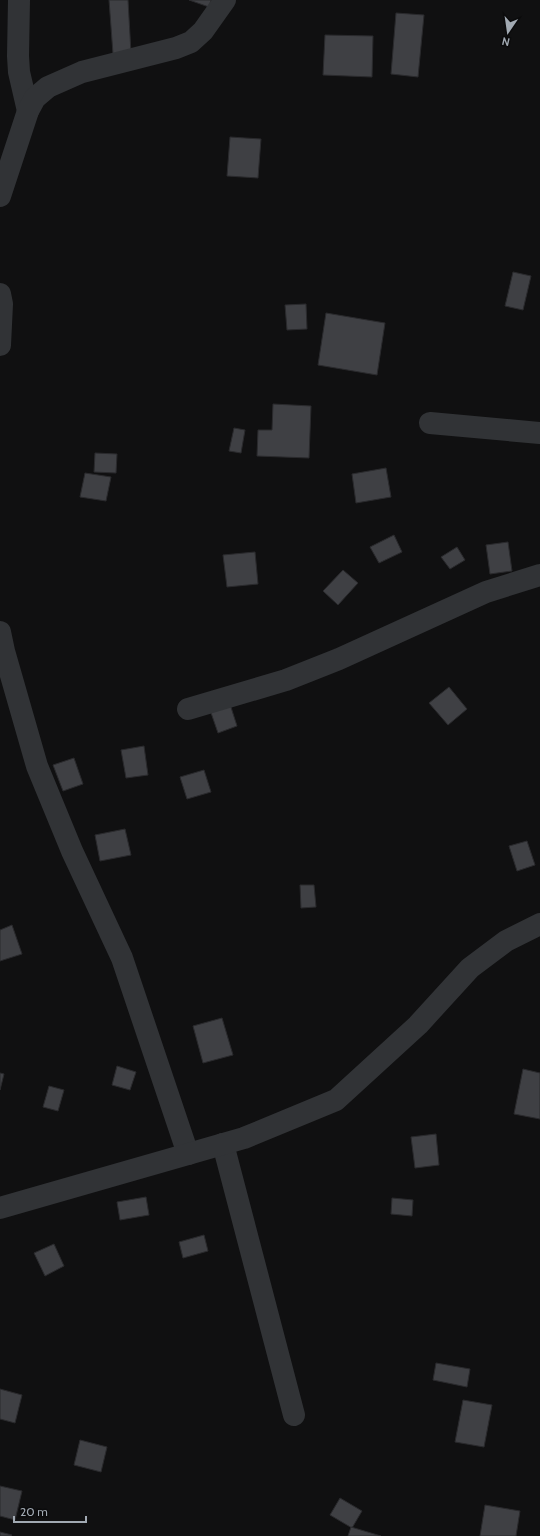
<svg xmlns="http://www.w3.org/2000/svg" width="540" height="1536" viewBox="0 0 540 1536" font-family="Cabin,sans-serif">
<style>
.building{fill:#3f4044;stroke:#2a2a2d}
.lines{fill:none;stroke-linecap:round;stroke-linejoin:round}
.street{stroke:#313336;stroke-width:22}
</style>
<rect width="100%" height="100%" fill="#101011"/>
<g class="building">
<polygon points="109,0 128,0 131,53 113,54"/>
<polygon points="189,0 211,0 209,7"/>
<polygon points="396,13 424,15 418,77 391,74"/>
<polygon points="325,35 373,36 372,77 323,75"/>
<polygon points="230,137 261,139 258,178 227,176"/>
<polygon points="513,272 531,276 523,310 505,306"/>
<polygon points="306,304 307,329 287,330 285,305"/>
<polygon points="326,313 385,323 377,375 318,365"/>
<polygon points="273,404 311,406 309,458 257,456 258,430 272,430"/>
<polygon points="234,428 245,430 241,453 229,451"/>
<polygon points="95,453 117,454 116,473 94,472"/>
<polygon points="386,468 391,497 356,503 352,474"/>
<polygon points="85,473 111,477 106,501 80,497"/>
<polygon points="394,535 402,552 379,563 370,547"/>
<polygon points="508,542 512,571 490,574 486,545"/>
<polygon points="457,547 465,560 450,569 441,557"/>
<polygon points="255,552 258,584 227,587 223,555"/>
<polygon points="343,570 358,583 338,605 323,591"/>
<polygon points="449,687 467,709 448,725 429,703"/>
<polygon points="229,701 237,726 218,733 209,707"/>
<polygon points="144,746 148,775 126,778 121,750"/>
<polygon points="74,758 83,784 63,791 53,765"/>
<polygon points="204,770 211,792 187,799 180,777"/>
<polygon points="125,829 131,855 100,861 95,835"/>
<polygon points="527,841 535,865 517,871 509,846"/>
<polygon points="300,885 314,885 316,907 301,908"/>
<polygon points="12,925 22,954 0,961 0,930"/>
<polygon points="222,1018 233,1055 203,1063 193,1026"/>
<polygon points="117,1066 136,1072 130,1090 112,1085"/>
<polygon points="523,1069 540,1073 540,1119 514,1114"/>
<polygon points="0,1073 4,1074 0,1090"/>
<polygon points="49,1086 64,1090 58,1111 43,1107"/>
<polygon points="436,1134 439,1165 415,1168 411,1137"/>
<polygon points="146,1197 149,1215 120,1220 117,1202"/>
<polygon points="392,1198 413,1200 412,1216 391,1214"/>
<polygon points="204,1235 208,1251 183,1258 179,1242"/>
<polygon points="54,1244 64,1266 45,1276 34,1253"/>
<polygon points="436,1363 470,1369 467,1387 433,1380"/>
<polygon points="0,1389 22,1395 15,1423 0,1419"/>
<polygon points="463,1400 492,1405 484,1447 455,1442"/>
<polygon points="80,1440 107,1447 101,1472 74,1465"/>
<polygon points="0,1486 22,1491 15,1520 0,1516"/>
<polygon points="340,1498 362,1511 352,1528 330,1515"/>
<polygon points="485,1505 520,1511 516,1536 480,1536"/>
<polygon points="351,1527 381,1536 348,1536"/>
<polygon points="0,1532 12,1535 11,1536 0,1536"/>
</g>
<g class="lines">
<g class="street">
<polyline points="19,0 18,56 19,72 28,111"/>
<polyline points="0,196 28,111 35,98 48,87 82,72 176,48 191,42 203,31 225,0"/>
<polyline points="0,294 2,304 0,345"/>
<polyline points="430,423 540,433"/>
<polyline points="0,632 4,651 37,766 72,851 122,958 188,1154"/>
<polyline points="188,709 286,680 339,659 486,592 540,575"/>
<polyline points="223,1144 294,1415"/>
<polyline points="0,1208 244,1138 336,1100 418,1025 470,968 506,941 540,924"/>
</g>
</g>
<g transform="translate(508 32) rotate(193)" stroke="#0b0b0c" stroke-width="3" paint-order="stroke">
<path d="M0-3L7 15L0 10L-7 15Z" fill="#a1a9b2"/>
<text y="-6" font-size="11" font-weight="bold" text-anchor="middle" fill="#a1a9b2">N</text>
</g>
<path d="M14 1516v6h72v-6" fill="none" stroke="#a1a9b2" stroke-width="2"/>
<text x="20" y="1516" font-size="12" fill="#a1a9b2" stroke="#0b0b0c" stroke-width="3" paint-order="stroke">20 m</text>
</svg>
